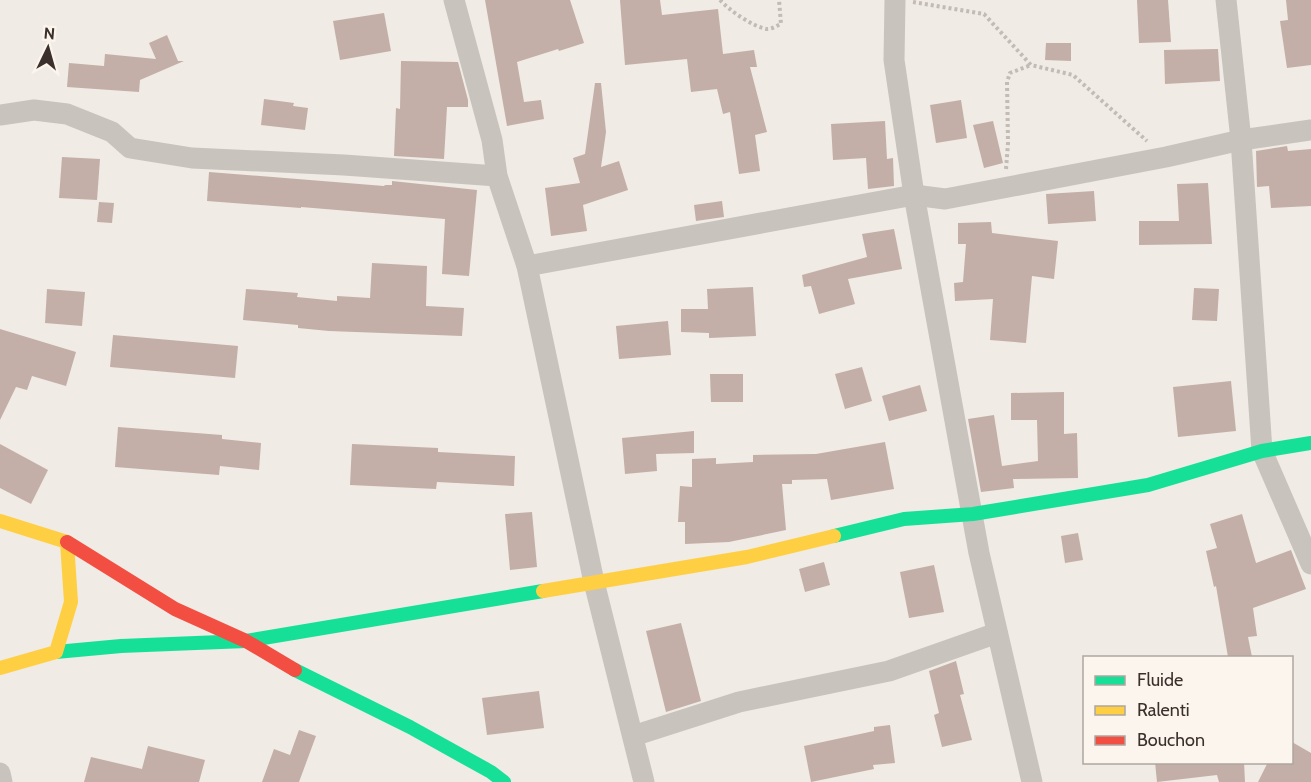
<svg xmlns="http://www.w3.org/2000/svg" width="1311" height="782" viewBox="0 0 1311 782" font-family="Cabin,sans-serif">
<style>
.building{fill:#c3afa7}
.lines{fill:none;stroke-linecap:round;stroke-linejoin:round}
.path{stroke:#c2bbb6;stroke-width:4;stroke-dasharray:3 3;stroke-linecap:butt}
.street{stroke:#c9c3be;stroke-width:21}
.fast{stroke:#16e098;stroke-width:14}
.slow{stroke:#ffcf43;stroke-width:14}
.jam{stroke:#f24e42;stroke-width:14}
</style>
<rect width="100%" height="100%" fill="#f0ebe5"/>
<g class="building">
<polygon points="485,0 570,0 584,43 559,51 558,49 517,62 524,102 541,100 544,119 507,126"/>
<polygon points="620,0 660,0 662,15 718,9 723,54 754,50 757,67 750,67 767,132 755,135 760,171 739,174 730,112 723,114 717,89 691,92 687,59 625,65"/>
<polygon points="1137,0 1168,0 1171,42 1139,43"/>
<polygon points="1286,0 1311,0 1311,65 1287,68 1280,21 1288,20"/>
<polygon points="384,13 391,51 340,60 333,21"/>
<polygon points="167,35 178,61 184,61 140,80 139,92 67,87 69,63 104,66 105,54 156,59 149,43"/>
<polygon points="1046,43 1071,43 1071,61 1045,60"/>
<polygon points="1218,49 1220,81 1165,84 1164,50"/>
<polygon points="401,61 458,62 468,100 468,107 447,107 444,159 394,156 396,108 400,109"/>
<polygon points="595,83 601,83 606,132 601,167 619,161 628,190 583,205 587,231 551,236 545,188 580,183 573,158 585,154"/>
<polygon points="264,99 294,103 293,106 308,108 305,130 261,125"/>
<polygon points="961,100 967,138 936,143 930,105"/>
<polygon points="885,121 887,159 893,158 894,186 868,189 866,158 833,160 831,124"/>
<polygon points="993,121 1003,163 984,168 973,125"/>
<polygon points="1287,146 1288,151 1311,149 1311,206 1271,208 1269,186 1257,187 1256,151"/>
<polygon points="62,157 100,159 97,200 59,198"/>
<polygon points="209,172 384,186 385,185 392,185 392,181 477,190 469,276 442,274 445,219 301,207 301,208 207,201"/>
<polygon points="1208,183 1212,244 1139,245 1139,221 1179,221 1177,184"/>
<polygon points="1094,191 1096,221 1048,224 1046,194"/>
<polygon points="722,201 724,217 696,221 694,205"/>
<polygon points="99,202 114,203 112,223 97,222"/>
<polygon points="991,222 992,233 1058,241 1054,279 1032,276 1026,343 990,340 993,299 955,301 954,283 963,282 966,244 958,244 958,223"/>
<polygon points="894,229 902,269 848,279 855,304 819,314 811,286 804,287 802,275 867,257 862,234"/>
<polygon points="372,263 427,266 426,306 464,308 462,336 329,331 298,328 298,325 243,320 246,289 298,293 297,297 337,301 337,296 370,298"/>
<polygon points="753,287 756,336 709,338 709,333 681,332 681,309 708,309 707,289"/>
<polygon points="1194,288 1219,289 1217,321 1192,320"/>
<polygon points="47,289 85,292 82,326 45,323"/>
<polygon points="668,321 671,355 619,359 616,326"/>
<polygon points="0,329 76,352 66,386 32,376 27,390 16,387 0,420"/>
<polygon points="113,335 238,346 235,378 110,367"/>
<polygon points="862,367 872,401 845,409 835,374"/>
<polygon points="710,374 743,374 743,402 711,402"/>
<polygon points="1231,381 1236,431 1178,437 1173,387"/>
<polygon points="920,385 927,411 889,421 882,396"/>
<polygon points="1064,392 1064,434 1077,433 1078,478 1013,479 1014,488 981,492 968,419 994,415 1002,466 1038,461 1037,420 1011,420 1011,393"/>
<polygon points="118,427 222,435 222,439 261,443 259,470 220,466 219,475 115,467"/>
<polygon points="694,431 694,453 656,454 657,471 625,474 622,438"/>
<polygon points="885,442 894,489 831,500 827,479 792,480 792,484 782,484 786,530 729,542 685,544 685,522 678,522 680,486 692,487 692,459 716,458 716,464 753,462 753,455 816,454"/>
<polygon points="0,444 48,470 31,504 0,488"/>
<polygon points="352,444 438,448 438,452 515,456 514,486 437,482 436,489 350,485"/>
<polygon points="532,512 537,567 510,570 505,514"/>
<polygon points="1242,514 1256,563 1291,550 1306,589 1253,608 1257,636 1248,637 1252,657 1228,657 1216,586 1214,587 1206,551 1217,548 1210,524"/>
<polygon points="1078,533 1083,560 1065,563 1061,536"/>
<polygon points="824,562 830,585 805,592 799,569"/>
<polygon points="934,565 944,612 909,618 900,572"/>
<polygon points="681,623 701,701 666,712 646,631"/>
<polygon points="956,661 964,694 960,695 972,740 942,747 934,715 939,713 929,671"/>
<polygon points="539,691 544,728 487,735 482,698"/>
<polygon points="890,725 895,763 873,765 874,769 811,782 804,746 874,731 874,727"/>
<polygon points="299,730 316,736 299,782 262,782 274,749 290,755"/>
<polygon points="1292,742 1311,753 1311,782 1258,782 1268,762 1292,762"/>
<polygon points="148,746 205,760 199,782 84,782 91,757 142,769"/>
<polygon points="1155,762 1244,762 1245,782 1219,782 1217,775 1157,782"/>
</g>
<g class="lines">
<g class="path">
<path d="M720,0C729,10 753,27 767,29C772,29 776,26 781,24L779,0"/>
<polyline points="913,2 984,14 1031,65 1073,75 1147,141"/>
<polyline points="1006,169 1008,143 1007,82 1010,73 1031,65"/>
</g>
<g class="street">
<polyline points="454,0 492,140 497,176 527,266 594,582 644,782"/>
<polyline points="895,0 894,60 914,195 979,553 1032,782"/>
<polyline points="1226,0 1241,140 1262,451 1311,564"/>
<polyline points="0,115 34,110 67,114 112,132 130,148 192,158 344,165 497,176"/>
<polyline points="527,266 914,195 945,199 1166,157 1241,140 1311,130"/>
<polyline points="633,736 739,702 889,671 997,633"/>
<polyline points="0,773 2,782"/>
</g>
<g class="fast">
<polyline points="834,536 904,519 973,514 1148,485 1262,451 1311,443"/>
<polyline points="56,652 121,646 246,641 543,591"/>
<polyline points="295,670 410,727 491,772 504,782"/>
</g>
<g class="slow">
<polyline points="0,521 67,542 71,602 56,652 0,668"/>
<polyline points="543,591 747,557 834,536"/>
</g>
<polyline class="jam" points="67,542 175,609 246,641 295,670"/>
</g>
<rect x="1083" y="656" width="210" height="108" fill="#fbf5ee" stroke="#aea6a0" stroke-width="1.5"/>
<rect x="1095" y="676" width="30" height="9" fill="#16e098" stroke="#aea6a0" stroke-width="1.5"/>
<text x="1137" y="686" font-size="18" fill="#3b302b">Fluide</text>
<rect x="1095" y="706" width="30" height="9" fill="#ffcf43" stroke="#aea6a0" stroke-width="1.5"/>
<text x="1137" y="716" font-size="18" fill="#3b302b">Ralenti</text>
<rect x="1095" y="736" width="30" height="9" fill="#f24e42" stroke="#aea6a0" stroke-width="1.5"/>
<text x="1137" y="746" font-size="18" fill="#3b302b">Bouchon</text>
<g transform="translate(48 48) rotate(5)" stroke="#fbf5ee" stroke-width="4.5" paint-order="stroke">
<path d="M0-4.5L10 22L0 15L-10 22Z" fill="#3b302b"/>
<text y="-9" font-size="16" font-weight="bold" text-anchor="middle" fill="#3b302b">N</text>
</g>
</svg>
